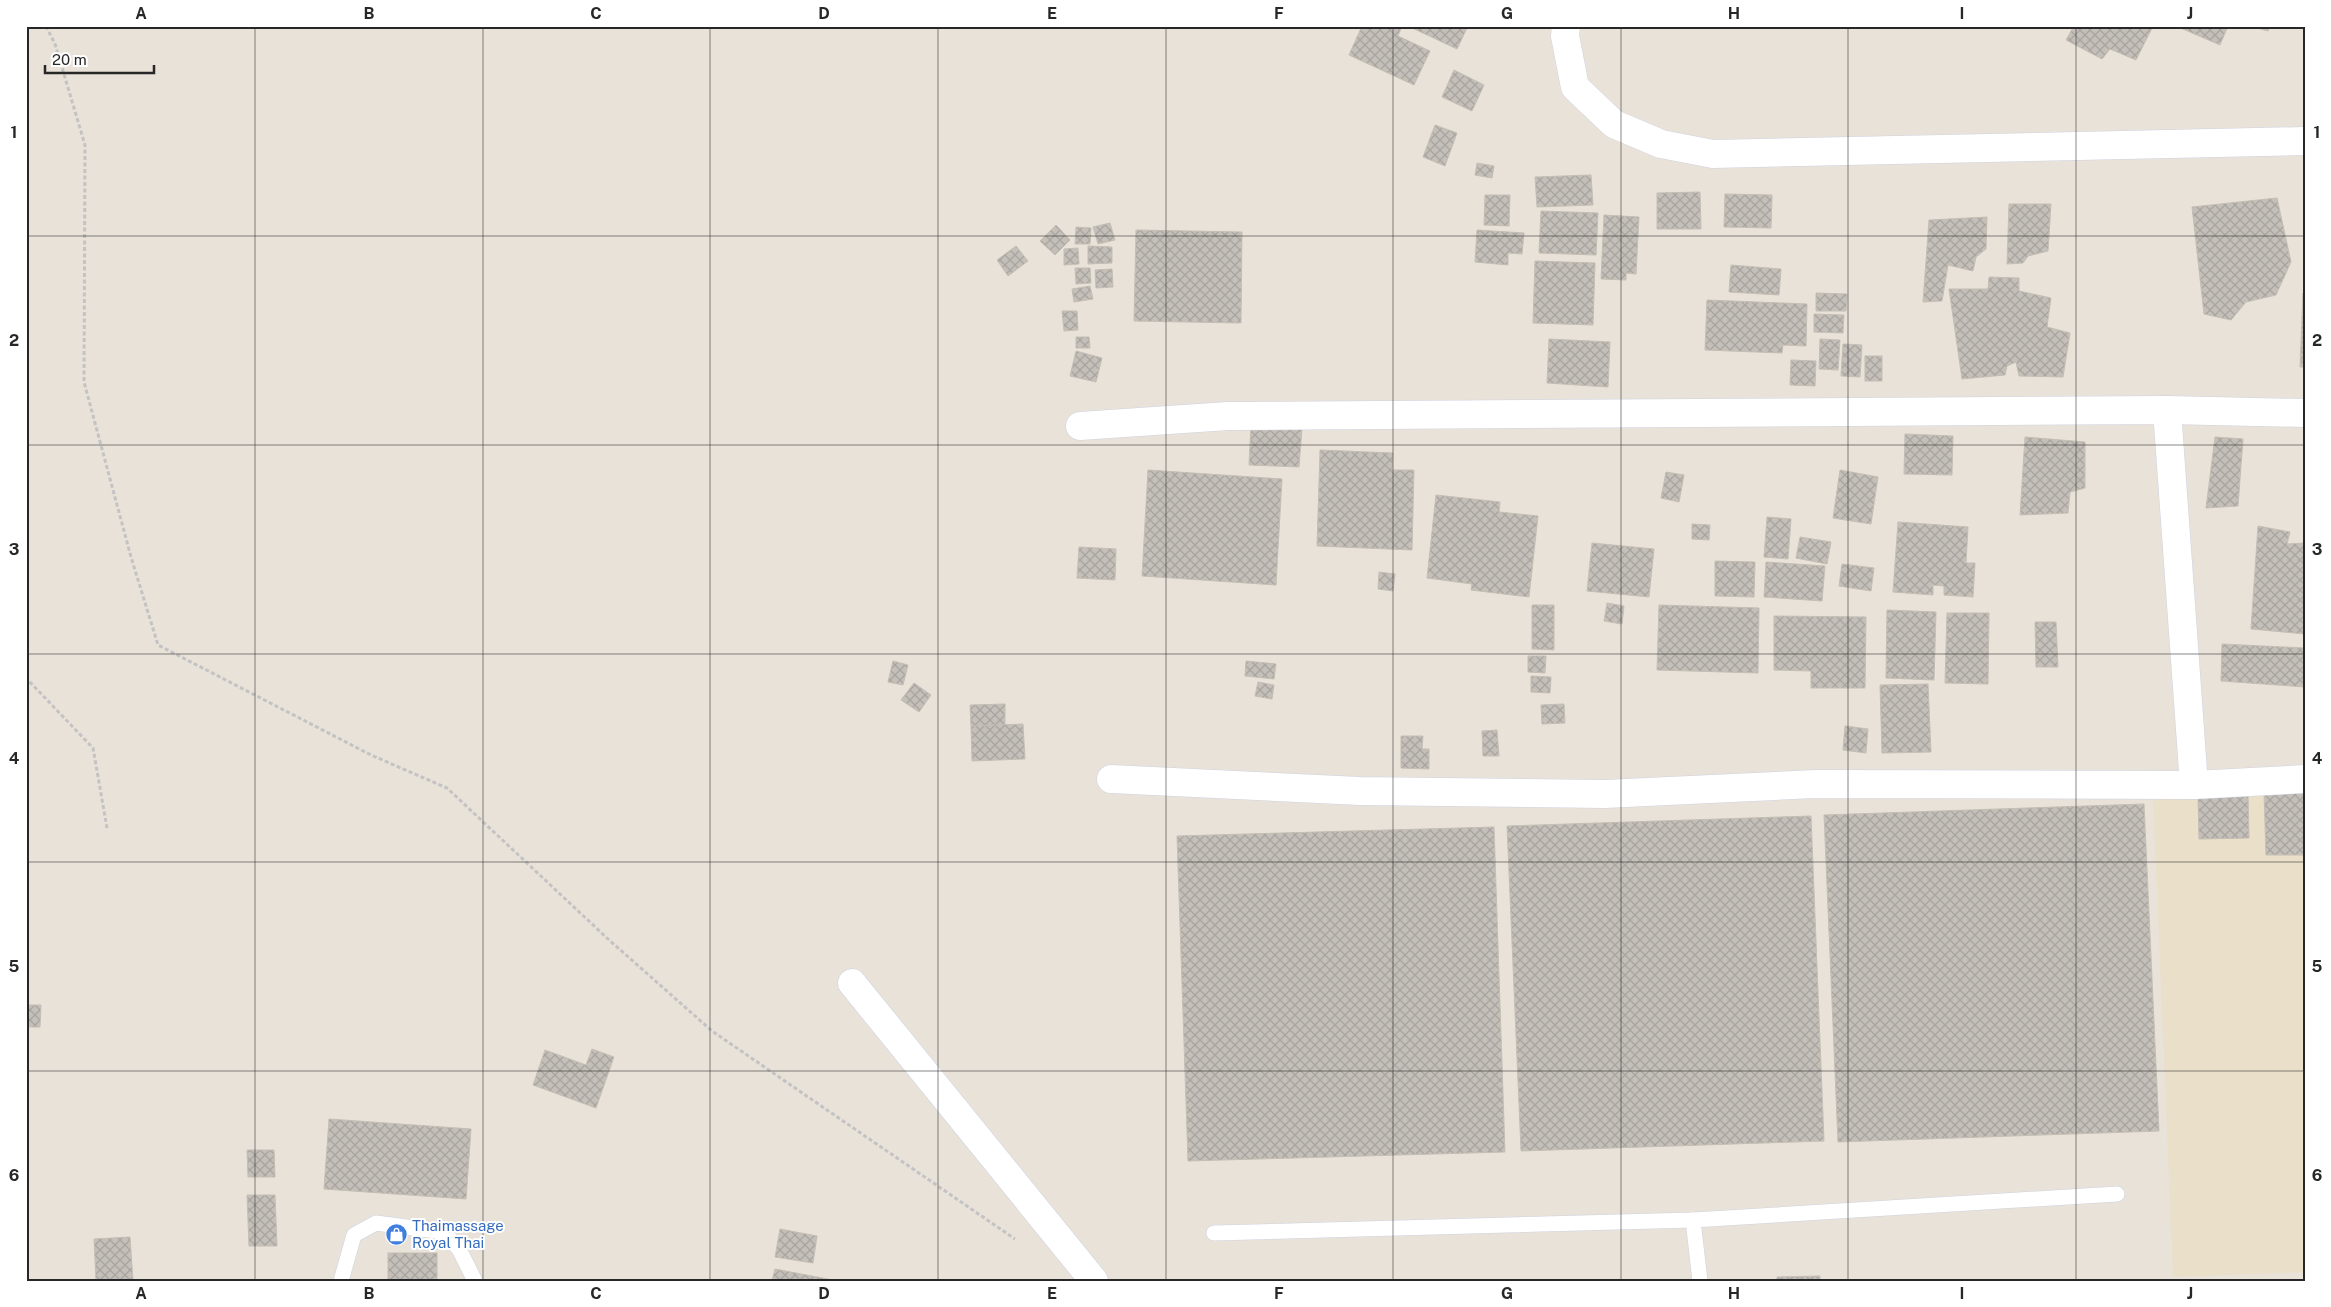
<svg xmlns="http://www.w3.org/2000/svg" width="2331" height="1307" viewBox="0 0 2331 1307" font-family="'Public Sans',sans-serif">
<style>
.education{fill:#eadfc9}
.building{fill:url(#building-cross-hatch);stroke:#c4beb4}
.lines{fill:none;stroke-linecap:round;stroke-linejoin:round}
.service-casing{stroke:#cfd2e0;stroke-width:16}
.minor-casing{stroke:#cfd2e0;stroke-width:29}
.path{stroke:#c3c3c3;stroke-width:3;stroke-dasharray:4 2.5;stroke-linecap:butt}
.service{stroke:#fff;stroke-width:15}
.minor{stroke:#fff;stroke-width:28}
.grid{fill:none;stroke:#272727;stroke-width:1;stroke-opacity:0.55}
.labels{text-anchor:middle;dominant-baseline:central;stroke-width:4;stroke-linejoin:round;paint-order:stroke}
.shop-label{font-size:15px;fill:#366cbe;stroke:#fff;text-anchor:start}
.neatline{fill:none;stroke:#272727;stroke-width:2}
.grid-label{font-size:16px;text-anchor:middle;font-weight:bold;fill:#272727}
</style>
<defs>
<pattern id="building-cross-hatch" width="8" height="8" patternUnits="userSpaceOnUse" patternTransform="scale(1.25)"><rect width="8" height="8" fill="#c4bfb9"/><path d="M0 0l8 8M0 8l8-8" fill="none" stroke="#a8a49f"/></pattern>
</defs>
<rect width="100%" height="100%" fill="#e9e2d9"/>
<polygon class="education" points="2305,786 2305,1272 2173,1277 2153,793"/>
<g class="building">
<polygon points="1362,26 1402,26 1398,36 1430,51 1414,85 1349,55"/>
<polygon points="1408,26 1468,26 1457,49"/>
<polygon points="2074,26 2153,26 2136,60 2110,49 2102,59 2066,40"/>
<polygon points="2176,26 2228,26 2220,45"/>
<polygon points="2250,26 2270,26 2268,31"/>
<polygon points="1454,70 1484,85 1472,111 1442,97"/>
<polygon points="1435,125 1457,133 1445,166 1423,157"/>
<polygon points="1477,163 1494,166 1492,178 1475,175"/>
<polygon points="1591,175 1593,205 1537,207 1535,177"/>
<polygon points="1700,192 1701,229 1657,229 1657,193"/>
<polygon points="1725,194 1772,195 1771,228 1724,227"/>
<polygon points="1485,195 1510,195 1509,226 1484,225"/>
<polygon points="2277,198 2291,262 2276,295 2246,302 2231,320 2204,314 2192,207"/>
<polygon points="2009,204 2051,204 2048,251 2028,256 2023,263 2007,264"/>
<polygon points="1541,211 1598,213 1596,255 1539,253"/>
<polygon points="1604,215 1639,217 1636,274 1626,273 1626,280 1601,279"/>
<polygon points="1987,217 1986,249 1976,257 1973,271 1948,265 1942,301 1923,302 1929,220"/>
<polygon points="1110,223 1115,240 1098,244 1093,227"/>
<polygon points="1056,225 1070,240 1055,255 1040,241"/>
<polygon points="1076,227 1091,228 1090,244 1075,244"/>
<polygon points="1136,230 1242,232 1241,323 1134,321"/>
<polygon points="1477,230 1524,233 1522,254 1508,253 1508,265 1475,262"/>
<polygon points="1016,246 1028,261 1008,276 997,260"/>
<polygon points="1088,246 1112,247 1112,263 1088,264"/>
<polygon points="1078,248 1079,264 1064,265 1064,249"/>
<polygon points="1535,261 1595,263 1593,325 1533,323"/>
<polygon points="1731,265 1781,269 1779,295 1729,292"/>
<polygon points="1075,268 1090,268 1091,283 1076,284"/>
<polygon points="1112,269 1113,287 1096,288 1095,270"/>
<polygon points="1989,277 2019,278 2019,291 2051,298 2047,327 2070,333 2063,377 2019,376 2016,362 2007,366 2005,375 1962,379 1949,289 1988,289"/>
<polygon points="1090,286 1093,299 1074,302 1072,289"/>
<polygon points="1816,293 1847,294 1846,311 1816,311"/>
<polygon points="2303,293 2305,367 2300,367"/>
<polygon points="1707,300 1807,304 1806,346 1783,345 1782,353 1705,350"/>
<polygon points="1062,311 1077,311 1078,330 1064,331"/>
<polygon points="1814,314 1844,315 1843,333 1814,332"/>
<polygon points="1076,337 1089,337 1090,348 1076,348"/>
<polygon points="1549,339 1610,342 1608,387 1547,383"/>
<polygon points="1820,339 1840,340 1838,370 1819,369"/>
<polygon points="1843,344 1862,345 1860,377 1841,376"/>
<polygon points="1076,351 1102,358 1096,382 1070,376"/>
<rect x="1865" y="356" width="17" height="25"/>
<polygon points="1791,360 1816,361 1815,386 1790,385"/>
<polygon points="1251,425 1302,428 1299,467 1249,465"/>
<polygon points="1905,434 1953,436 1952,475 1904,474"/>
<polygon points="2025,437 2085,442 2085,488 2070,492 2068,513 2020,515"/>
<polygon points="2215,437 2243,439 2238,506 2206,508"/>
<polygon points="1320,450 1393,453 1392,470 1414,470 1412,550 1317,546"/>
<polygon points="1148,470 1282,479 1276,585 1142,576"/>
<polygon points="1840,470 1878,477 1871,524 1833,518"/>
<polygon points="1666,472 1684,475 1679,502 1661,498"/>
<polygon points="1436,495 1500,502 1499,512 1538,516 1529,597 1471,590 1472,584 1427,578"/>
<polygon points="1767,517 1791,519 1788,559 1764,557"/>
<polygon points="1898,522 1968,527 1966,563 1975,563 1973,597 1944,595 1944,586 1933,585 1933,595 1893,592"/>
<polygon points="1692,524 1710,525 1709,540 1692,539"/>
<polygon points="2258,526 2290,532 2287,544 2305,543 2305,634 2251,629"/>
<polygon points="1800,537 1831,542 1827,564 1796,558"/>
<polygon points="1592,543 1654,549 1649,597 1587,591"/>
<polygon points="1079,547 1116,549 1115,580 1077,578"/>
<polygon points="1715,561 1755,562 1754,597 1715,596"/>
<polygon points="1766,562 1825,566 1822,601 1764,597"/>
<polygon points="1842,564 1874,568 1871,591 1839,586"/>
<polygon points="1379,572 1395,574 1393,591 1378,589"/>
<polygon points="1607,603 1624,606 1622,624 1604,621"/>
<polygon points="1532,605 1554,605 1554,650 1532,649"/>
<polygon points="1659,605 1759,608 1758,673 1657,670"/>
<polygon points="1887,610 1936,612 1934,680 1886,678"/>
<polygon points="1947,613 1989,613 1988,684 1945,683"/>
<polygon points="1774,616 1866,617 1865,688 1811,688 1811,671 1774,670"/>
<polygon points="2035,622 2056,622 2058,667 2036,667"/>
<polygon points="2222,644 2305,648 2305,687 2221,681"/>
<polygon points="1528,656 1546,656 1545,673 1528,672"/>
<polygon points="893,661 908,665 903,685 888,682"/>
<polygon points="1246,661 1276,664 1274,679 1245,676"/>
<polygon points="1531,676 1551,677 1550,693 1531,692"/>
<polygon points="1258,682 1274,685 1272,699 1255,696"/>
<polygon points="914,683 931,695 919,712 901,700"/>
<polygon points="1928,684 1931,752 1882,753 1880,685"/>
<polygon points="1005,704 1005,725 971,726 970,705"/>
<polygon points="1564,704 1565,723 1542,724 1541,705"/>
<polygon points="1023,724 1025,759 972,761 971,726"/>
<polygon points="1845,726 1868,729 1866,753 1843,750"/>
<polygon points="1497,730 1499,756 1483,756 1482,731"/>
<polygon points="1401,736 1423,736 1422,749 1429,749 1429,769 1401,768"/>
<polygon points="2305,791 2305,855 2266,855 2264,792"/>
<polygon points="2248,795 2249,838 2199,839 2198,796"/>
<polygon points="2144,804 2159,1131 1838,1142 1824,815"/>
<polygon points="1811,816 1824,1141 1521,1151 1507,826"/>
<polygon points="1494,827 1505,1152 1188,1161 1177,836"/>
<polygon points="28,1005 41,1005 40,1027 26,1027"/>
<polygon points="592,1049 614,1057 596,1108 533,1085 545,1050 586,1065"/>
<polygon points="329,1119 471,1129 466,1199 324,1189"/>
<polygon points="247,1150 274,1150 275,1177 248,1177"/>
<polygon points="247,1195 275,1195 277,1246 249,1246"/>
<polygon points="780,1229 817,1236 813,1263 775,1257"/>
<polygon points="130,1237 133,1281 96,1281 94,1239"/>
<rect x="388" y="1253" width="49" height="28"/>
<polygon points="775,1269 838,1281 772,1281"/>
<polygon points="1820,1276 1820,1281 1777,1281 1777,1277"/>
</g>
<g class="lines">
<defs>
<g id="service">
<polyline points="1214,1233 1693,1220"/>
<polyline points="341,1281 354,1235 376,1223 444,1232 459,1249 475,1281"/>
<polyline points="1700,1281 1693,1220 2117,1194"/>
</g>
<g id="minor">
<polyline points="1566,26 1565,36 1575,87 1614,124 1661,144 1713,154 2305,141"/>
<polyline points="2167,410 2194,785 2305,779"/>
<polyline points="1080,426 1228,416 2167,410 2305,413"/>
<polyline points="1111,779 1360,791 1605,794 1815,784 2194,785"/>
<polyline points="852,983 1094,1281"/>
</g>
</defs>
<use href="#service" class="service-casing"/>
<use href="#minor" class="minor-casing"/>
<g class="path">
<polyline points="46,26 55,44 85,145 84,382 131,557 158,645 371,755 447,788 608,939 712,1031 1015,1239"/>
<polyline points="26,573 26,569"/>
<polyline points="26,670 27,679 93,748 107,828"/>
</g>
<use href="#service" class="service"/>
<use href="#minor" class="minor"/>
</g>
<path class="grid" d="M255,26V1281M483,26V1281M710,26V1281M938,26V1281M1166,26V1281M1393,26V1281M1621,26V1281M1848,26V1281M2076,26V1281M26,236H2305M26,445H2305M26,654H2305M26,862H2305M26,1071H2305"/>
<defs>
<symbol id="shop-disc" viewBox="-11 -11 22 22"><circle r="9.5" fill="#3f7fe0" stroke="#fff"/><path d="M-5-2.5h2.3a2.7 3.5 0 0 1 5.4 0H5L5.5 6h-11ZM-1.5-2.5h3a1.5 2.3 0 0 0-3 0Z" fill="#fff"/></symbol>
</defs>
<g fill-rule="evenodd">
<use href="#shop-disc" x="384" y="1222" width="25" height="25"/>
</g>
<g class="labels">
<g class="shop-label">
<text x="412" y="1225">Thaimassage<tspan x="412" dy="17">Royal Thai</tspan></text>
</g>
</g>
<rect width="2331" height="1307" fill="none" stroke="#ffffff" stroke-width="55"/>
<path d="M45 65v8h109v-8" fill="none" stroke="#272727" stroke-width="2.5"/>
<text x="52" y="65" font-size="15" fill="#272727" stroke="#ffffff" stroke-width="4" paint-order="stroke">20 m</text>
<rect x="28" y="28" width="2276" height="1252" class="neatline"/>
<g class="grid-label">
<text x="141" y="19">A</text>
<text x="369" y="19">B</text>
<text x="596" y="19">C</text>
<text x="824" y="19">D</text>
<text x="1052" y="19">E</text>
<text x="1279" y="19">F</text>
<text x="1507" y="19">G</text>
<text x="1734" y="19">H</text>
<text x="1962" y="19">I</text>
<text x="2190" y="19">J</text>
<text x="14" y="138">1</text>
<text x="2317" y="138">1</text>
<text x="14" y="346">2</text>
<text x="2317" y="346">2</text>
<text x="14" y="555">3</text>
<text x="2317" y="555">3</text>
<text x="14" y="764">4</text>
<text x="2317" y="764">4</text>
<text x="14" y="972">5</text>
<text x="2317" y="972">5</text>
<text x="14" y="1181">6</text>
<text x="2317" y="1181">6</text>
<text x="141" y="1299">A</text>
<text x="369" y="1299">B</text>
<text x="596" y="1299">C</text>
<text x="824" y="1299">D</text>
<text x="1052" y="1299">E</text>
<text x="1279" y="1299">F</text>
<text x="1507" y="1299">G</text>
<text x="1734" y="1299">H</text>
<text x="1962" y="1299">I</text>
<text x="2190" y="1299">J</text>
</g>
</svg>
